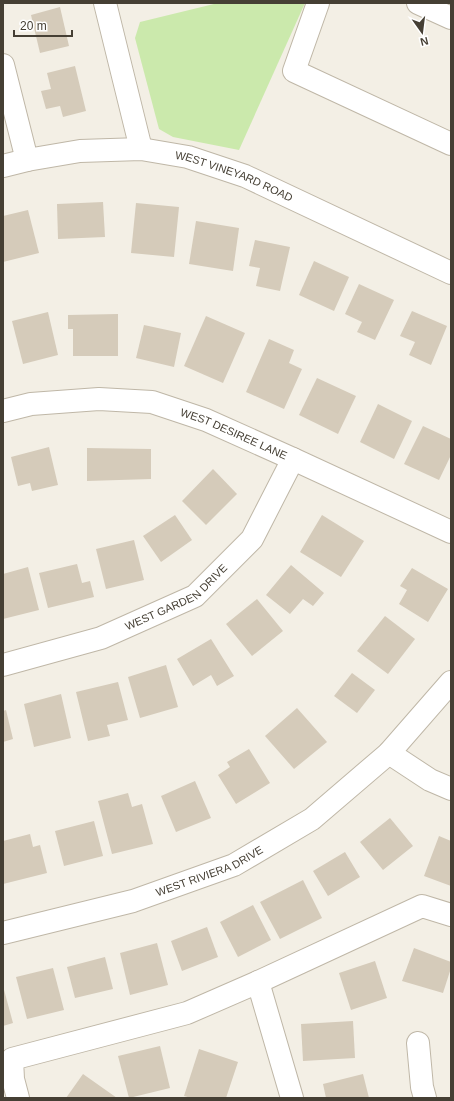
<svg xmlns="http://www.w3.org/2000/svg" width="454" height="1101" viewBox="0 0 454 1101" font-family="Helvetica,sans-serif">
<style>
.green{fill:#cbe9ac}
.building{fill:#d5cbba}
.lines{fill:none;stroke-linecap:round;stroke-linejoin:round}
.minor-casing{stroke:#bfb7a7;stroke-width:24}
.minor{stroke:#fff;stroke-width:22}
.labels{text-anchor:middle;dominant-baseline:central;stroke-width:3;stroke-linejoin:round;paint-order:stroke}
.street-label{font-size:11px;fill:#453f34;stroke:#fff}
</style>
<rect width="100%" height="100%" fill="#f3efe5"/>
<polygon class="green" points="218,3 305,3 239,150 173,137 159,129 135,38 140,22"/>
<g class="building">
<polygon points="60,7 69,46 40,53 31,15"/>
<polygon points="75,66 86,111 63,117 60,106 46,109 41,91 51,89 47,73"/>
<polygon points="103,202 105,237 58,239 57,204"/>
<polygon points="136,203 179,207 174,257 131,253"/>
<polygon points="28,210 39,253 3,262 3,216"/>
<polygon points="196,221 239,228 233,271 189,264"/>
<polygon points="255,240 290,247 280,291 256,286 260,268 249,266"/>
<polygon points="314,261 349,277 334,311 299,295"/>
<polygon points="359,284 394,300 375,340 357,332 362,322 345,314"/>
<polygon points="412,311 447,326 431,365 409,355 415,342 400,336"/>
<polygon points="48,312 58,355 23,364 12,321"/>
<polygon points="118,314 118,356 73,356 73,329 68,329 68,315"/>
<polygon points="206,316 245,333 223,383 184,366"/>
<polygon points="144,325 181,333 174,367 136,358"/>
<polygon points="269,339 294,350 289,363 302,369 284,409 246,392"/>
<polygon points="317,378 356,396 338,434 299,415"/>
<polygon points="378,404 412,421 394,459 360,442"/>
<polygon points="423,426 451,439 451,455 439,480 404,464"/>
<polygon points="49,447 58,485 32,491 30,483 18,486 11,457"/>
<polygon points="87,448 151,449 151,479 87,481"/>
<polygon points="213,469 237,494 206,525 182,501"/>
<polygon points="175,515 192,540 161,562 143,536"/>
<polygon points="322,515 364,541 341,577 300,552"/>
<polygon points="134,540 144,580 106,589 96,549"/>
<polygon points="77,564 82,583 90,581 94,597 48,608 39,573"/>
<polygon points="291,565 324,593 313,606 303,599 290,614 266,595"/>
<polygon points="28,567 39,610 3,619 3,574"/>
<polygon points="412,568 448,589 428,622 399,604 407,590 400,586"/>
<polygon points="257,599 283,631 252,656 226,624"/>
<polygon points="385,616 415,639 388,674 357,651"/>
<polygon points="211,639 234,676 217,686 211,675 193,686 177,659"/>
<polygon points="166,665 178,707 140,718 128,677"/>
<polygon points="352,673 375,690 357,713 334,696"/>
<polygon points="118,682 128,720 107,725 110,736 88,741 76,692"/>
<polygon points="61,694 71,738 34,747 24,704"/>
<polygon points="297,708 327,742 294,769 265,736"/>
<polygon points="6,710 13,739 3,742 3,711"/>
<polygon points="249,749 270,783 236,804 218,775 230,767 227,762"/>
<polygon points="195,781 211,818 176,832 161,796"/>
<polygon points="128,793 132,807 142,804 153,844 112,854 98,801"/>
<polygon points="390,818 413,846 383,870 360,842"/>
<polygon points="94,821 103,856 64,866 55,831"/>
<polygon points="30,834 33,847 40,845 47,873 3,884 3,841"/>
<polygon points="439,836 451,841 451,886 424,876"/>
<polygon points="345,852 360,877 328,896 313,871"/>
<polygon points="303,880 322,918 280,939 260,902"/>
<polygon points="253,905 271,940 238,957 220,922"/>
<polygon points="207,927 218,957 182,971 171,941"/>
<polygon points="157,943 168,985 130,995 120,953"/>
<polygon points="414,948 451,962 451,968 443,993 402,981"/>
<polygon points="105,957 113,989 75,998 67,967"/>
<polygon points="375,961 387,998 351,1010 339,973"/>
<polygon points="53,968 64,1010 27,1019 16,977"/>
<polygon points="3,986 13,1023 3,1026"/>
<polygon points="353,1021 355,1058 303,1061 301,1024"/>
<polygon points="160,1046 170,1088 129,1098 118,1056"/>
<polygon points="199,1049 238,1062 226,1098 191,1098 184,1096"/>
<polygon points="83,1074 117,1098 66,1098"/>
<polygon points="363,1074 369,1098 326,1098 323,1084"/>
</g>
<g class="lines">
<defs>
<g id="minor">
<polyline points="105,3 141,149"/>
<polyline points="318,3 294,71 451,144"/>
<polyline points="418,3 451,18"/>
<polyline points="3,65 27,160"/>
<path id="s1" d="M3,166L27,160L80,151L141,149L188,157L245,176L451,273"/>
<path id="s2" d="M3,411L31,404L99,399L152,402L206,420L293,459L451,532"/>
<path id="s3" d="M3,665L101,638L195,596L252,539L293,459"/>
<polyline points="389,753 430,780 451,789"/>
<path id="s4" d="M3,933L133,901L234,865L312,819L389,753L451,682"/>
<polyline points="258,982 292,1098"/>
<polyline points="418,1043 422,1087 425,1098"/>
<polyline points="18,1098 13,1079 12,1059 187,1013 258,982 422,906 451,915"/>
</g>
</defs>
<use href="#minor" class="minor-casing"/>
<use href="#minor" class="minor"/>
</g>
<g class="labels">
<g class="street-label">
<text stroke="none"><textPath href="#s1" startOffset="237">WEST VINEYARD ROAD</textPath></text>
<text stroke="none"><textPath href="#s2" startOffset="238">WEST DESIREE LANE</textPath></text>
<text stroke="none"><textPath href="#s3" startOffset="188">WEST GARDEN DRIVE</textPath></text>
<text stroke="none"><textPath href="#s4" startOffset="216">WEST RIVIERA DRIVE</textPath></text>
</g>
</g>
<rect width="454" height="1101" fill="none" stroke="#453f34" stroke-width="8"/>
<g transform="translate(422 32) rotate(166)" stroke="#ffffff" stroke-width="3" paint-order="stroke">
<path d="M0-3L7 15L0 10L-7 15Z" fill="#453f34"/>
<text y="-6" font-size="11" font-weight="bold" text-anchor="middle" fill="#453f34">N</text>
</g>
<path d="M14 30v6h58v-6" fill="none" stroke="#453f34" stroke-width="2"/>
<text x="20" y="30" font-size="12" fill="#453f34" stroke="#ffffff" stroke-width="3" paint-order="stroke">20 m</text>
</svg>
